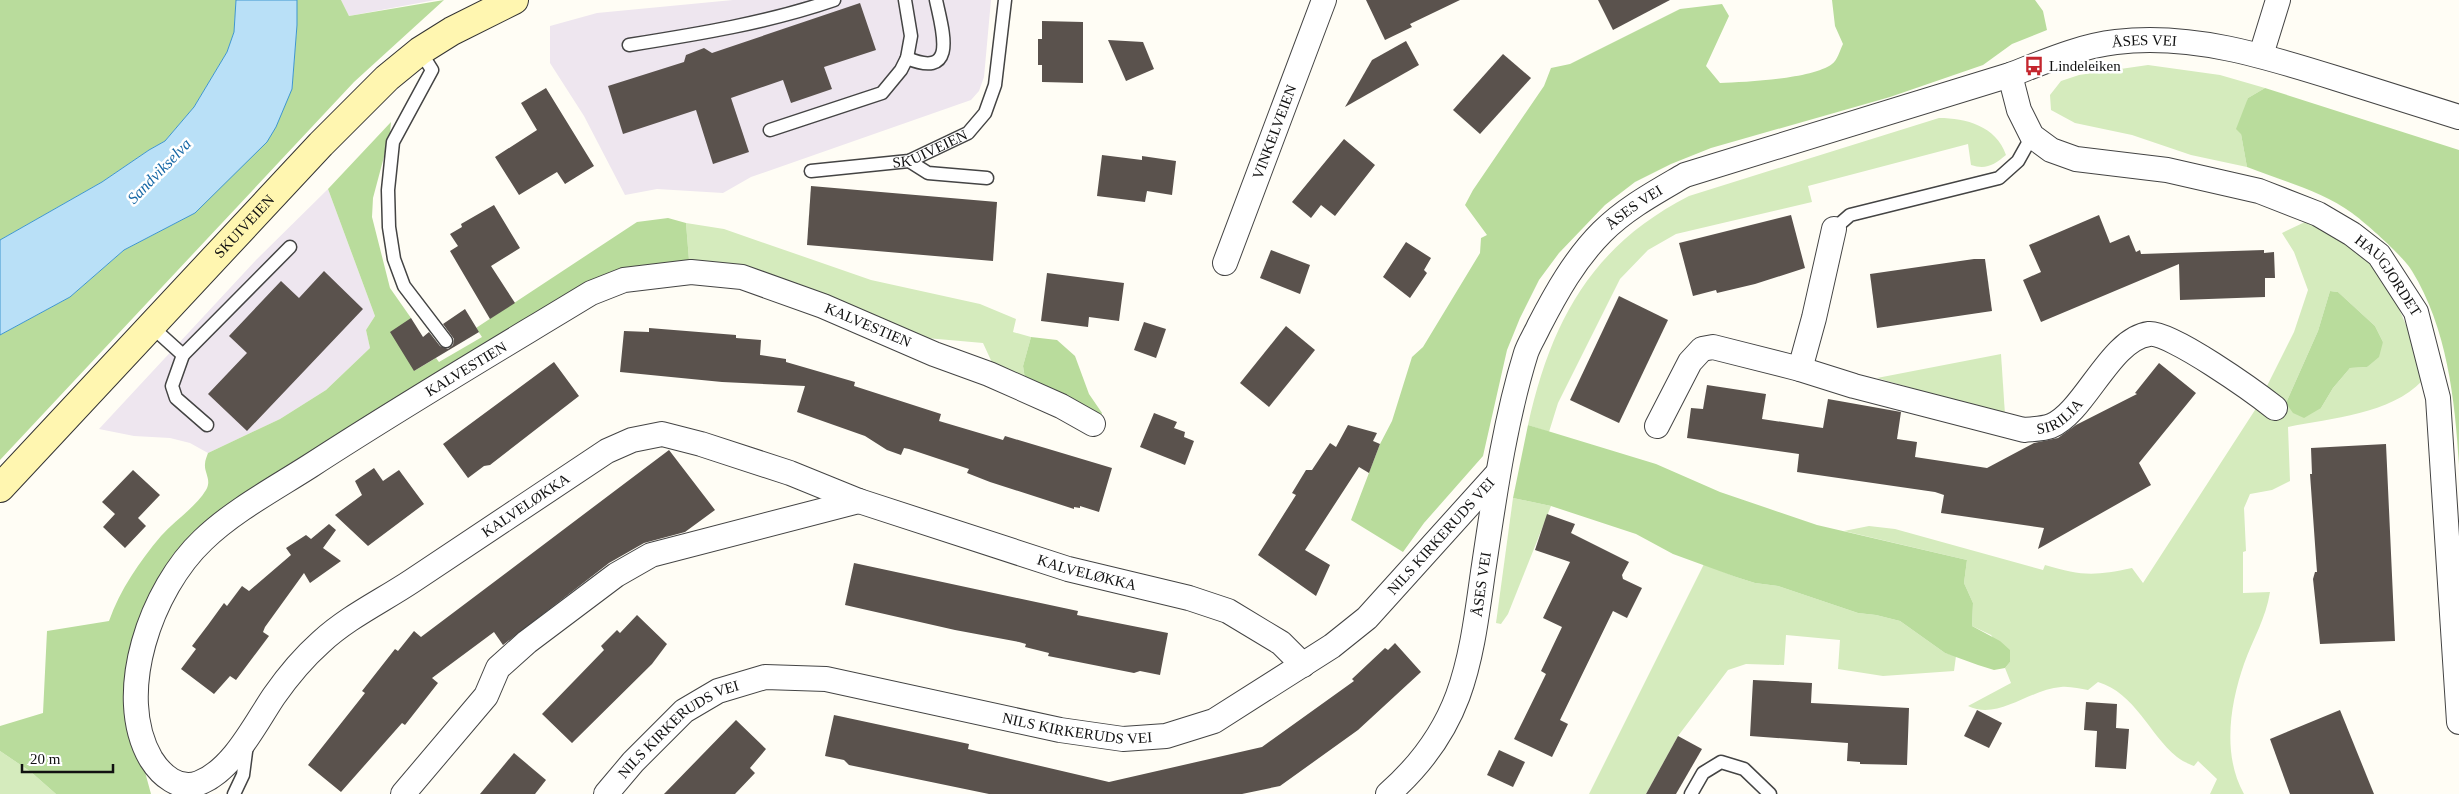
<svg xmlns="http://www.w3.org/2000/svg" width="2459" height="794" viewBox="0 0 2459 794" font-family="Georgia,serif">
<style>
.industrial{fill:#eee6ef}
.green{fill:#d5ebbd;fill-rule:evenodd}
.forest{fill:#b9dc9c}
.water{fill:#b9e0f7;stroke:#3f96cf}
.building{fill:#5a524d}
.lines{fill:none;stroke-linecap:round;stroke-linejoin:round}
.service-casing{stroke:#444;stroke-width:15}
.minor-casing{stroke:#444;stroke-width:26}
.secondary-casing{stroke:#333;stroke-width:30}
.service{stroke:#fff;stroke-width:12}
.minor{stroke:#fff;stroke-width:24}
.secondary{stroke:#fff6b0;stroke-width:28}
.labels{text-anchor:middle;dominant-baseline:central;stroke-width:5;stroke-linejoin:round;paint-order:stroke}
.street-label{font-size:15px;fill:#111;stroke:#fff}
.poi-label{font-size:15px;fill:#111;stroke:#fff;text-anchor:start}
.water-label{font-size:16px;font-style:italic;fill:#1768a6;stroke:#fff}
</style>
<rect width="100%" height="100%" fill="#fffdf5"/>
<g class="industrial">
<polygon points="341,0 435,0 349,16"/>
<polygon points="733,0 991,0 984,77 979,91 971,100 751,177 723,193 657,189 625,195 584,116 550,63 550,26 597,13"/>
<polygon points="328,189 375,316 366,330 370,348 326,390 280,419 208,453 190,443 170,438 134,436 99,429 256,260"/>
</g>
<g class="green">
<polygon points="2148,65 2220,75 2265,88 2248,98 2241,134 2247,167 2191,155 2132,135 2075,123 2051,110 2050,95 2061,81 2079,75"/>
<path d="M1939,118C1966,118 1996,126 2006,155C1994,165 1986,170 1971,165L1968,144L1808,186L1812,202L1676,234L1648,250L1620,279L1558,403L1549,432L1528,425C1551,322 1591,246 1689,196Z"/>
<path d="M2307,221L2333,234L2366,257L2393,295L2413,341L2422,381C2391,414 2331,418 2288,427L2290,481L2272,490L2250,494L2244,508L2246,551L2243,552V593L2270,592C2266,618 2253,639 2244,664C2230,704 2222,755 2244,794H2210L2217,779L2198,761L2194,766C2189,764 2182,761 2177,757C2149,734 2135,693 2098,682L2088,690C2080,689 2070,686 2061,687C2030,689 1998,721 1968,706L2011,683L2005,668L2010,662L1991,635L1972,626L1973,603L1964,583L1967,560L1844,531L1869,526L1895,529L2043,570L2045,565C2081,576 2095,576 2132,568L2143,583L2255,410L2294,332L2308,290L2294,252L2282,233ZM2330,291L2338,292L2375,326L2383,342L2367,367L2350,368L2333,388L2321,408L2286,403L2318,331Z"/>
<polygon points="686,223 724,229 871,280 980,304 1016,319 1013,332 1031,337 1023,366 1025,379 995,369 983,343 915,337 723,264 689,260"/>
<polygon points="2001,354 2005,415 1877,378"/>
<polygon points="1513,498 1551,506 1508,614 1501,624 1496,623"/>
<polygon points="1704,564 1736,577 1755,583 1778,586 1858,613 1876,615 1900,621 1945,653 1956,656 1954,671 1883,676 1838,669 1840,640 1786,635 1784,665 1746,664 1728,670 1678,736 1646,794 1589,794"/>
<polygon points="0,751 31,772 56,794 0,794"/>
</g>
<g class="forest">
<polygon points="0,0 236,0 234,32 227,52 194,107 165,141 149,150 102,182 0,240"/>
<polygon points="297,0 341,0 349,16 444,0 354,82 0,460 0,335 70,297 124,250 195,213 292,89 297,25"/>
<path d="M1832,0H2035L2043,11L2047,30L2012,44L1983,65L1890,97L1711,148L1671,164L1635,182L1605,205L1559,253L1539,280L1520,318L1507,350L1483,456L1424,523L1403,552L1351,520L1380,444L1392,421L1412,357L1423,347L1480,253L1481,238L1487,235L1465,205L1473,190L1544,86L1551,68L1570,64L1680,9L1722,4L1729,16L1706,66L1720,83C1746,82 1812,79 1832,64C1837,61 1840,50 1843,44L1835,26Z"/>
<path d="M2265,88L2459,150V465C2455,399 2447,328 2412,271C2403,256 2367,224 2352,213C2322,191 2282,181 2247,167L2241,134L2236,129L2248,98Z"/>
<path d="M391,122L390,134L373,198L372,217L390,288L411,318L414,371L436,358L439,362L482,337L476,328L637,222L668,218L686,223L689,260L631,267L182,554L126,709L134,752L145,772L151,794H56L31,772L0,751V726L43,713L47,631L109,621C120,590 139,562 161,536C175,520 195,508 206,490C212,480 204,473 205,464C205,460 207,456 208,453L280,419L326,390L370,348L366,330L375,316L328,189Z"/>
<polygon points="2330,291 2338,292 2375,326 2383,342 2379,357 2367,367 2350,368 2333,388 2321,408 2304,418 2293,413 2286,403 2318,331"/>
<polygon points="1031,337 1057,340 1075,356 1089,394 1102,413 1099,421 1025,379 1023,366"/>
<polygon points="1528,425 1656,464 1720,492 1817,525 1967,560 1964,583 1973,603 1972,626 2000,641 2010,650 2010,662 2005,668 1994,670 1978,665 1945,653 1900,621 1876,615 1858,613 1778,586 1755,583 1736,577 1673,554 1636,534 1551,506 1513,498"/>
</g>
<polygon class="water" points="236,0 297,0 297,25 292,89 276,127 267,142 195,213 124,250 70,297 0,335 0,240 102,182 149,150 165,141 194,107 227,52 234,32"/>
<g class="building">
<polygon points="1366,0 1460,0 1410,24 1412,27 1385,40"/>
<polygon points="1598,0 1670,0 1613,30"/>
<polygon points="860,3 876,50 824,67 832,89 791,103 783,80 731,98 749,152 713,164 696,110 623,134 608,86 684,62 686,55 704,48 712,53"/>
<polygon points="1042,21 1083,22 1083,83 1042,82 1042,65 1038,65 1038,39 1042,39"/>
<polygon points="1108,40 1143,42 1154,69 1126,81"/>
<polygon points="1406,41 1419,65 1345,107 1372,60"/>
<polygon points="1503,54 1531,78 1480,134 1453,110"/>
<polygon points="546,88 594,166 565,184 557,172 519,195 495,157 537,130 521,103"/>
<polygon points="1344,139 1375,165 1335,216 1321,205 1311,218 1292,202"/>
<polygon points="1102,155 1142,160 1142,156 1176,161 1172,195 1147,191 1145,202 1097,196"/>
<polygon points="811,186 997,202 993,261 807,245"/>
<polygon points="494,205 520,248 491,266 515,303 490,319 450,251 458,246 450,234 462,227 461,224"/>
<polygon points="1791,215 1805,268 1755,284 1717,293 1716,290 1693,296 1679,243"/>
<polygon points="2099,215 2110,243 2129,235 2136,252 2140,250 2141,254 2264,250 2264,253 2274,252 2275,278 2265,278 2265,297 2180,300 2179,264 2041,322 2023,280 2041,272 2029,245"/>
<polygon points="1406,242 1431,258 1424,270 1427,273 1410,298 1383,277"/>
<polygon points="1271,250 1310,265 1300,294 1260,278"/>
<polygon points="1974,259 1985,259 1992,311 1877,328 1870,274"/>
<polygon points="324,271 363,309 247,431 208,394 247,353 229,336 281,281 299,298"/>
<polygon points="1047,273 1124,283 1119,321 1089,317 1088,327 1041,321"/>
<polygon points="1619,296 1668,320 1619,423 1570,400"/>
<polygon points="465,309 479,332 414,371 390,332 411,318 423,337 429,332 440,346 448,349 453,345 454,339 443,324"/>
<polygon points="1144,322 1166,329 1156,358 1134,350"/>
<polygon points="1286,326 1315,350 1269,407 1240,383"/>
<polygon points="649,328 736,335 736,338 761,340 760,355 786,359 786,362 855,382 854,386 941,414 939,421 1003,440 1005,436 1112,468 1099,512 1080,506 1080,508 1074,507 1074,509 990,482 967,473 969,469 909,449 904,448 901,455 887,450 865,436 797,412 805,386 722,382 620,372 624,331 649,332"/>
<polygon points="554,362 579,396 490,465 484,466 468,478 443,444"/>
<polygon points="2159,363 2196,393 2139,463 2151,485 2038,549 2044,528 1941,513 1944,495 1935,492 1797,472 1799,454 1687,438 1691,408 1703,409 1707,385 1766,394 1762,419 1823,428 1828,399 1901,412 1897,439 1917,442 1915,457 1987,468 2034,443 2058,438 2076,425 2137,394 2135,393"/>
<polygon points="1154,413 1177,422 1174,428 1185,432 1184,437 1194,441 1185,465 1140,447"/>
<polygon points="1348,425 1377,433 1373,441 1380,444 1369,473 1359,467 1305,550 1330,565 1316,596 1258,555 1296,495 1292,493 1306,470 1312,470 1330,443 1336,447"/>
<polygon points="2386,444 2395,641 2320,644 2313,579 2315,572 2317,572 2310,474 2312,474 2311,448"/>
<polygon points="669,450 715,510 685,532 644,543 609,563 503,645 494,632 432,678 438,683 405,725 402,723 341,792 308,765 365,693 362,691 395,649 398,651 414,631 421,637"/>
<polygon points="374,468 383,481 399,470 424,504 368,546 335,515 362,495 355,481"/>
<polygon points="133,470 160,495 138,518 146,526 125,548 103,527 115,514 102,502"/>
<polygon points="1547,514 1575,524 1571,533 1629,562 1622,575 1623,579 1642,588 1627,618 1613,611 1560,720 1568,724 1552,757 1514,739 1546,674 1541,671 1562,627 1543,618 1570,562 1535,550"/>
<polygon points="329,524 336,530 323,548 341,561 310,583 304,573 265,627 263,632 269,636 236,680 230,676 214,694 181,669 196,649 192,646 208,625 224,603 227,606 242,586 249,591 291,555 286,548 306,535 311,539"/>
<polygon points="854,563 1078,611 1077,615 1168,633 1160,675 1140,671 1134,673 1048,656 1049,653 1025,647 1026,644 1019,642 955,630 845,605"/>
<polygon points="637,615 667,644 652,664 572,743 542,714 604,650 601,646 617,630 620,633"/>
<polygon points="1395,643 1421,672 1358,730 1280,786 1242,794 989,794 849,765 844,760 825,756 834,715 969,744 968,749 1109,782 1262,747 1354,681 1352,679 1385,648 1388,650"/>
<polygon points="1753,680 1812,683 1811,703 1909,708 1907,765 1860,764 1860,762 1847,761 1848,743 1750,736"/>
<polygon points="2086,702 2117,704 2116,728 2129,729 2126,769 2095,767 2097,731 2084,730"/>
<polygon points="1977,710 2002,723 1989,748 1964,736"/>
<polygon points="2340,710 2374,794 2290,794 2270,739"/>
<polygon points="736,720 766,749 750,768 755,773 735,794 664,794"/>
<polygon points="1678,736 1702,749 1676,794 1646,794"/>
<polygon points="1499,750 1525,762 1513,787 1487,775"/>
<polygon points="514,753 546,780 535,794 480,794"/>
</g>
<g class="lines">
<defs>
<g id="service">
<path d="M629,45C698,34 767,23 834,0"/>
<polyline points="420,51 432,70 393,142 388,190 389,227 394,259 404,286 446,341"/>
<path d="M907,58C959,80 942,29 936,0"/>
<polyline points="770,130 882,93 901,70 907,58 911,36 905,0"/>
<polyline points="909,161 928,173 987,178"/>
<path id="s1" d="M811,171L909,161L968,133L985,113L995,85L1005,0"/>
<polyline points="1834,229 1850,215 1999,178 2018,161 2032,136"/>
<polyline points="151,326 183,355 172,386 176,398 207,425"/>
<polyline points="183,355 290,247"/>
<polyline points="234,794 243,775 247,744"/>
<polyline points="1691,794 1703,773 1721,762 1744,769 1770,794"/>
</g>
<g id="minor">
<polyline points="2261,55 2278,0"/>
<path id="s2" d="M2010,75L2019,110L2032,136L2051,150L2076,159L2167,170L2259,191L2318,214L2352,234L2379,255L2416,312L2438,398L2459,722"/>
<path id="s3" d="M1225,263L1324,0"/>
<polyline points="1800,369 1814,318 1834,229"/>
<path id="s4" d="M1093,424L1061,406L989,374L934,354L823,306L742,277L691,272L624,280L591,293C497,350 402,406 310,466C274,489 233,511 203,540C152,588 113,694 151,759C161,775 179,791 199,783C233,770 255,724 274,696C288,676 303,658 321,642C348,617 382,601 412,581C477,538 542,494 607,451L632,440L662,434L701,444L790,473L859,501L1068,569L1189,598L1228,611L1281,643L1303,665"/>
<path id="s5" d="M1657,426L1690,362L1702,349L1713,347L1800,369L1854,386L2024,430C2033,429 2043,429 2051,426C2085,412 2110,339 2149,334C2170,331 2256,393 2275,408"/>
<polyline points="403,794 486,696 498,668 527,642 616,575 651,555 859,501"/>
<path id="s6" d="M606,794L633,762L684,711L718,691L765,677L826,679L1060,730L1123,739L1166,736L1214,721L1332,646L1367,618L1497,474"/>
<path id="s7" d="M1388,794C1463,728 1470,665 1483,572C1494,499 1504,424 1526,353C1529,344 1535,335 1539,326C1556,293 1575,259 1602,232C1626,208 1656,192 1685,175L2010,75C2044,62 2080,46 2116,42C2191,33 2265,56 2335,78C2377,91 2418,104 2459,117"/>
</g>
<g id="secondary">
<path id="s8" d="M0,488L321,144L387,78L420,51L452,31L514,0"/>
</g>
</defs>
<use href="#service" class="service-casing"/>
<use href="#minor" class="minor-casing"/>
<use href="#secondary" class="secondary-casing"/>
<use href="#service" class="service"/>
<use href="#minor" class="minor"/>
<use href="#secondary" class="secondary"/>
</g>
<defs>
<symbol id="bus-bare" viewBox="-9 -9 18 18"><path d="M-5-6H5V4H4V6H2V4H-2V6H-4V4H-5ZM-3.5-4V0h7V-4ZM-3.5 1.2v1.5H-2V1.2ZM2 1.2v1.5H3.5V1.2Z" fill="#c4262e" stroke="#fff" stroke-width="2.5" paint-order="stroke"/></symbol>
</defs>
<g fill-rule="evenodd">
<use href="#bus-bare" x="2020" y="52" width="28" height="28"/>
</g>
<g class="labels">
<g class="street-label">
<text stroke="none"><textPath href="#s7" startOffset="1196">ÅSES VEI</textPath></text>
<text stroke="none"><textPath href="#s3" startOffset="140">VINKELVEIEN</textPath></text>
<text stroke="none"><textPath href="#s1" startOffset="122">SKUIVEIEN</textPath></text>
<text stroke="none"><textPath href="#s7" startOffset="656">ÅSES VEI</textPath></text>
<text stroke="none"><textPath href="#s8" startOffset="358">SKUIVEIEN</textPath></text>
<text stroke="none"><textPath href="#s2" startOffset="460">HAUGJORDET</textPath></text>
<text transform="translate(868 325) rotate(23)">KALVESTIEN</text>
<text transform="translate(466 369) rotate(-31)">KALVESTIEN</text>
<text stroke="none"><textPath href="#s5" startOffset="462">SIRILIA</textPath></text>
<text stroke="none"><textPath href="#s4" startOffset="1728">KALVELØKKA</textPath></text>
<text stroke="none"><textPath href="#s6" startOffset="955">NILS KIRKERUDS VEI</textPath></text>
<text stroke="none"><textPath href="#s4" startOffset="2331">KALVELØKKA</textPath></text>
<text stroke="none"><textPath href="#s7" startOffset="236">ÅSES VEI</textPath></text>
<text stroke="none"><textPath href="#s6" startOffset="520">NILS KIRKERUDS VEI</textPath></text>
<text stroke="none"><textPath href="#s6" startOffset="99">NILS KIRKERUDS VEI</textPath></text>
</g>
<g class="poi-label">
<text x="2049" y="66">Lindeleiken</text>
</g>
<g class="water-label">
<text transform="translate(159 171) rotate(-46)">Sandvikselva</text>
</g>
</g>
<path d="M22 764v8h91v-8" fill="none" stroke="#111111" stroke-width="2.5"/>
<text x="30" y="764" font-size="15" fill="#111111" stroke="#ffffff" stroke-width="4" paint-order="stroke">20 m</text>
</svg>
